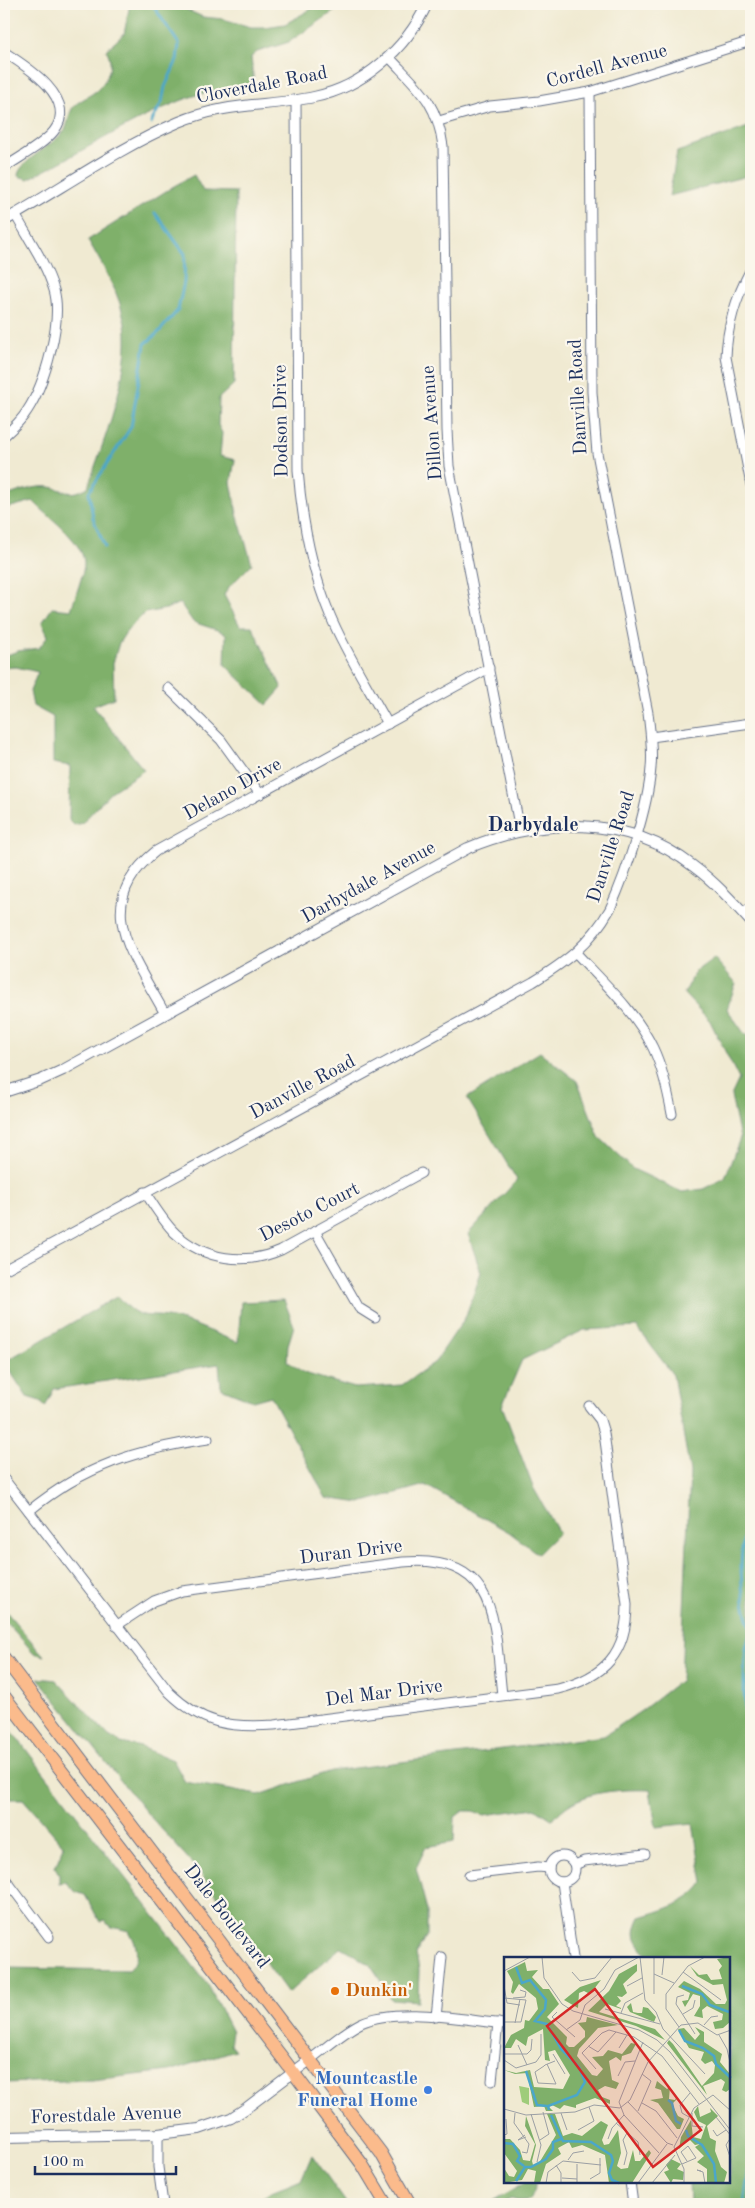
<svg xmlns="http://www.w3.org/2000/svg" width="755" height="2208" viewBox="0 0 755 2208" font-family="'Old Standard TT',serif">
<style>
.forest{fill:#7fb06a;stroke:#4d7064}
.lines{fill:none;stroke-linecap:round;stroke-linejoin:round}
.stream{stroke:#4ba7c9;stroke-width:3}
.minor-casing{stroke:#667087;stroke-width:11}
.tertiary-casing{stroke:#667087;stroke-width:12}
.primary-casing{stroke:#667087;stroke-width:14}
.minor{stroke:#fff;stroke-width:9}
.tertiary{stroke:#fff;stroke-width:10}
.primary{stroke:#fbbb8c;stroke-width:12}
.food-dot{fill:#e8710a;stroke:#fbf7ec;stroke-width:2}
.shop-dot{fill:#3f7fe0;stroke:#fbf7ec;stroke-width:2}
.labels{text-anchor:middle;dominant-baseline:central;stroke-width:4.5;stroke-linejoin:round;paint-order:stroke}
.street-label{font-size:19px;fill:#1b2f5e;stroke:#fbf7ec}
.food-label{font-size:19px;font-weight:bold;fill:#c56008;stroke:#fbf7ec;text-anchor:start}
.shop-label{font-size:19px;font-weight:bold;fill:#366cbe;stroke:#fbf7ec;text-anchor:end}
.neighbourhood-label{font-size:20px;font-weight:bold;fill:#1b2f5e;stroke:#fbf7ec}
.inset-river{fill:none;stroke:#4ba7c9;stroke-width:2.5}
.inset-road{fill:none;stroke:#9b9fa4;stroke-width:1}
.view{fill:#d62828;fill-opacity:0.15;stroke:#d62828;stroke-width:2.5}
.inset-edge{fill:none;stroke:#1b2f5e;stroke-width:2.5}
</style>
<rect width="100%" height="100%" fill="#fbf7ec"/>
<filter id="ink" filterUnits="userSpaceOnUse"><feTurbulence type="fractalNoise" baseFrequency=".02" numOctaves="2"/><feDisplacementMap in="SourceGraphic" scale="10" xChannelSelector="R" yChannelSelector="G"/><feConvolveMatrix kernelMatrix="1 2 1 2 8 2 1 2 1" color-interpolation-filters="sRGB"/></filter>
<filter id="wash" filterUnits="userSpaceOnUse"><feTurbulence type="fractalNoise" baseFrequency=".0096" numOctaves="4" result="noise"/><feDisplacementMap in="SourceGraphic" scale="20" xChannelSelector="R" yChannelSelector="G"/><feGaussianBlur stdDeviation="1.12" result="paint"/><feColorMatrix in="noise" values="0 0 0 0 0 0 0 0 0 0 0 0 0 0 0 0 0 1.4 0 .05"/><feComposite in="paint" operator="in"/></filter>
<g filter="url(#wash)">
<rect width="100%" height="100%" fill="#f0ead2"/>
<g class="forest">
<path d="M130,4H187V10L203,17L223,19L251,27H265L285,24L320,4H345L289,42L257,52L251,57L254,84C230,88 204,91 180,101C127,122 79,154 28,179L18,176C18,162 55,144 64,131C69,124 68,113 74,106C80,100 90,96 96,91C108,81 115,62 106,50L124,34Z"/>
<polygon points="751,126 751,175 669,196 677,152"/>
<path d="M194,175L203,191L236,192L234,384L219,398L218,425L222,433L220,456L235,460L231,482L237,514L252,564L229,587L224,595L240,626H252L282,688L267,705L225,665L226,635L220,631L193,622L180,603L166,609L145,613L128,629L119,643L113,663L114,698L93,706L144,770L111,792L82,823L74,825L69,820L70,766L53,763V717L33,706L30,691L38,672L16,667L4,668V656L18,651L39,648L48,636L42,623L52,608L71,610C74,600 85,571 84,562C82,540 47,516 33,501L4,509V497C17,492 36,485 50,487C68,490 69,498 88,487C103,441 132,373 125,324C120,293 103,266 88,240L174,186Z"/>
<path d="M714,958L736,983L727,1009L744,1033L751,1038V2204H690L689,2182H729V1958H648C639,1941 629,1939 640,1917C660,1911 691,1903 703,1883L693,1823L656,1827L650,1790C616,1789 574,1791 553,1820L535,1808L484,1815L473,1811H463L455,1817L454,1842L426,1847L416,1868L427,1910V1935L416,1954L419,1970L418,2001L391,1999L381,1988L383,1983L369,1963C357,1960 351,1949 340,1948L288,1993L194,1865L146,1812L38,1678L56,1680L109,1736L121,1743L141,1747L173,1760L185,1782L259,1795L331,1771L604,1736L641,1711L681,1680L690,1472L673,1375L637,1327L584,1330L522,1360L502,1406L533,1487L559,1533L538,1554L509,1532L425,1485L360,1503L326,1498L271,1396L253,1401L221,1388L219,1364L54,1389L45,1407L40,1401L27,1397L4,1362L118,1296C142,1325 147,1311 176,1319C197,1324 217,1335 238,1342L241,1302L284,1300L294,1326L288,1345L287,1361L304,1373L355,1388L402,1385L435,1362L465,1318L481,1273L468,1234L517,1180L467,1098L540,1052L577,1081L599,1137L633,1169L682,1192L703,1189L725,1178L740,1138L731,1096L739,1079L710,1021L684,994L696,971Z"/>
<polygon points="4,1609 44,1656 34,1653 8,1624 4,1623"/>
<path d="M4,1721L208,1985L232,2032L230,2044L235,2050L170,2071L92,2080L4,2083V1968L129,1970C141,1959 137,1944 129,1931L112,1927L104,1921L100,1922L85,1895L76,1892L65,1882L59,1883V1874L55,1867L64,1846L23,1799H9L4,1795Z"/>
<polygon points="312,2155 347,2204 260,2204 264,2195 301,2180"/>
<polygon points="526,2182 537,2184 530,2200 518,2201 511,2199 502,2204 488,2204"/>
</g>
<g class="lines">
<g class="stream">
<polyline points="151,123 162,102 165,87 177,60 179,44 152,4"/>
<polyline points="105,547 93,518 89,492 131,427 145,344 159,332 178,310 184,282 185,254 155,213"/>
<path d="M751,1519C736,1545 740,1599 751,1627"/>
<path d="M751,1630C750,1637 747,1643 746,1649C742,1679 745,1729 751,1758"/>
<polyline points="744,2204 751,2156"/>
</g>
</g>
</g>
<g filter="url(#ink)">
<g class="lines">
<defs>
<g id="minor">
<path d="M4,52C26,66 79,99 54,131C42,146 19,157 4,168"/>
<path d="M389,57C418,88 437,101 443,146L447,430L449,466L520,830"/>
<path d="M296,100L298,470C302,521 311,569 330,615C345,651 369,689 388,724"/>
<polyline points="439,121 490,106 539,101 590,92 751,41"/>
<path d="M751,269C736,297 727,325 726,357L751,485"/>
<path d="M4,436C12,429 21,421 27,411C45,384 63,321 54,290C46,263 28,238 15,214"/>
<polyline points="168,688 221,740 260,794"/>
<polyline points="651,737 751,723"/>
<polyline points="744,914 751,907"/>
<path d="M576,953C603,982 636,1012 653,1048C663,1069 668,1092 672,1114"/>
<path d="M165,1014C134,956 89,905 156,851L489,668"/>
<path d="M145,1192C154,1206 163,1221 175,1233C204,1260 245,1266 281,1250L421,1173"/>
<polyline points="315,1231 359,1308 375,1318"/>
<path d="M4,1270L533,982C567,961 590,944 610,909C627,871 648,808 651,768C653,749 650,731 648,713L597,453L592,392L590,92"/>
<path d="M4,1479L169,1692C202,1724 229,1728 274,1725L558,1689C605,1677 627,1653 627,1604L604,1433L600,1420L589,1406"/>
<path d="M29,1511C84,1466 138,1449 208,1439"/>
<path d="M116,1626L154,1601L182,1591L403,1562C500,1554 494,1623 502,1695"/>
<circle cx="562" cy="1869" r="13"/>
<polyline points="575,1865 584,1861 645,1854"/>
<polyline points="469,1875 538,1867 549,1868"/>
<polyline points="4,1877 49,1937"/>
<polyline points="562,1882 573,1958"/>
<polyline points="436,2017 442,1957"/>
<path d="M311,2059C327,2047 343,2032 361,2023C399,2006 463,2020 505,2024"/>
<polyline points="492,2081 498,2023"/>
<polyline points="158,2134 158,2167 163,2204"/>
<polyline points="630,2182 633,2204"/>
</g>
<g id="tertiary">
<path d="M4,221C62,188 118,148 179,122C226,102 267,107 314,97C363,87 406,49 427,4"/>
<path d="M4,1092L41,1080L63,1070L468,848C542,817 627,815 693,866C715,882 733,902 751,922"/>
<polyline points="4,2137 158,2134 199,2129 231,2118 245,2109 311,2059"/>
</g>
<g id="primary">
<polyline points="4,1658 381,2153 410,2204"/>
<polyline points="4,1696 281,2056 362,2164 386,2204"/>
</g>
</defs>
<use href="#minor" class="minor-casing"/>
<use href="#tertiary" class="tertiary-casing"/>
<use href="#primary" class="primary-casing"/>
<use href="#minor" class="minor"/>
<use href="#tertiary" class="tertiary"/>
<use href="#primary" class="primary"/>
</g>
</g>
<circle class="food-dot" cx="335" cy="1991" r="5"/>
<circle class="shop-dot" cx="428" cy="2090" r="5"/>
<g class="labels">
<g class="street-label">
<text transform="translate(607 67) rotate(-15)">Cordell Avenue</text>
<text transform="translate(262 86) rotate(-11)">Cloverdale Road</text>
<text transform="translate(579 397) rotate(-93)">Danville Road</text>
<text transform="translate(282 421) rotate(-91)">Dodson Drive</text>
<text transform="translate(433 423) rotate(-94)">Dillon Avenue</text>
<text transform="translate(233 790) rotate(-29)">Delano Drive</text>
<text transform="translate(612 847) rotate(-72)">Danville Road</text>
<text transform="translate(369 883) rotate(-29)">Darbydale Avenue</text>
<text transform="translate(303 1088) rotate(-28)">Danville Road</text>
<text transform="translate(310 1213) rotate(-27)">Desoto Court</text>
<text transform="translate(351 1553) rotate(-7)">Duran Drive</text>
<text transform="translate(384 1694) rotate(-7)">Del Mar Drive</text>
<text transform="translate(226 1917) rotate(52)">Dale Boulevard</text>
<text transform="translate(106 2116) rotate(-2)">Forestdale Avenue</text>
</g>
<g class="food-label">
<text x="345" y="1991">Dunkin'</text>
</g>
<g class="shop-label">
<text x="418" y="2079">Mountcastle<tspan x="418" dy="22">Funeral Home</tspan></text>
</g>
<g class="neighbourhood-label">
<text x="533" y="826">Darbydale</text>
</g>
</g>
<g transform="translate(504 1957)">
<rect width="226" height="226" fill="#f0ead2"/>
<path d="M15,129L25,131V148L18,145Z" fill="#9fcc7a"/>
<path d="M226,0V65L219,71L211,72L209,65L218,63L219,57L203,49L198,53L199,61L190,59L196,49V39L189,37L181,50L178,44L184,43L186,36L174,30L180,24L196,32L212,47H221L223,43L219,27L209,28L193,19L186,9L195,18L203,17L207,23L218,22L215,13L218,9L213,2ZM21,5L23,14L34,13L28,20L39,32H45L55,47L43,60L63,80L62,87L65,90H70L81,80V74L74,66L82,65L83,60L114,68L94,71L75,92L73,99L88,118L93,119L99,112L88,100L99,99L104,93L118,97L127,86L132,87L127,96L118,99L117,104L112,100L105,104L108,123L115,126L112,132L101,129L94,133L98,140L106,143V147L91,141L72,148V151L60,148L56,152L48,148L45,150L49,154H42L40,149L30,150L23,116L11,117L0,113L12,116L26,113L30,130L59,132L66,118L51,93L44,95L46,104L41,103L39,72L24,80L22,89L12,82L7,91H0L7,78L20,71L21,63L25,64L34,52L32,41L15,27L9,37L7,35L9,25L3,14ZM133,7V14L119,27L123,36L118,40L113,39L117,44L112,49L117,51V52L103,47L95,55L151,72L161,83L132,69L84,54L105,34L115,17ZM97,23L86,37L80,34L75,36L74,51L60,43L76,30ZM127,46L129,55L134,56H138L139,50L144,51L152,60L150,65L126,55L123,50ZM191,70L200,75V85L218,97L216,105L226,117V132L222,135L218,133L221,125L217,122L199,129L203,138L163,86L165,83L169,87L198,129L210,116L211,108L208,104L201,107L197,103L200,95L185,91L174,72L180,71L191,83L196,77ZM153,124L163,132L166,130L165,142L171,143L173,139V142L168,147L174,159L180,162L176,172H173L154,146L146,143L159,141L157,133L151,131ZM194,149L196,160L207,155L206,151L214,159L203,169L206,181L212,184L211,194L217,210L223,215L220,226H203V212L193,205L200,199L191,190L196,187L191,188L185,182L175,192L177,180L187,163L189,180L197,182L198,179L202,168L194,164L190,155ZM43,157H51L59,179L68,176L78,179L97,164L104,168L98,183L100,188L105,187L114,173L117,196L113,209L117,212L124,211L129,193L131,204H136L145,193L147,196L128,226H105L101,198L78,188L68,191L65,185L54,191L57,197L42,207L36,226H30L32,214L24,212L18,223L0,226V211L5,219L10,220L13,214L0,196V182H6L16,193L19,203L26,204L31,187L21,169L22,159L32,188L28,204L29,208L35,206L52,178ZM167,202L177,207L173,212L180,215L179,223L169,222L167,226L160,215L165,213L162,208Z" fill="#7fb06a"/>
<path class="inset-river" d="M12,10L18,26L26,23L42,43L41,52L31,64L43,67L57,92L75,110L81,125L73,138L44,149L45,153M178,29L198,37L206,48L225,55M175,73L181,84L199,91L210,99L212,107L227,121M22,114L33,148L43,149M164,143L168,146L172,164L177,167M47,158L59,184L87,185L107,198L109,204L105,216L108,223L115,226M182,173L184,179L198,188L210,207L212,226M0,186L9,187L16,199L13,204L20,209M12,224L21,210H27L42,202L49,192V185L57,182"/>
<path class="inset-road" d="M38,0L40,21L58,47L69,54L135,73L153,83L166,95L227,174M136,0L141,43L152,55L159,72L201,117M0,14L26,0M68,15L76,24L91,21L108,0M179,15L217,43M150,17L170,26M158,18L160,0M0,29L3,46L16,48M123,29L138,21M150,37V0M180,38L173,40L172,47L191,77M0,41L22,43L17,65H0M9,41L21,40L22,35L16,33M101,52L156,67M53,55L48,60L71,80M117,56L121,46L139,36M179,57L189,51L191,43M11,66L16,42M200,68L207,60L214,59M175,70L162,52V37L184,9L201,0M62,73L76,63L81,48L100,32L111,13L135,0M215,78L223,92L227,110M139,85L115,145L120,158L155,196M14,88L23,108M84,89L94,95L112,75M115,91L123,78M0,97H23L27,93L28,82M49,97L61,117M0,103L12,111L32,105L37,98V77M145,103L162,125M43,107L52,127L34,126L31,115L40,109L41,108L51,104M92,112L78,96L98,76L105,73L130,80L158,99L195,147M114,119L121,105L131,104M124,145L163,186L169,188M138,146L152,154L173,181M0,152L22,158L71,155L90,148L116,151L126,143L144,105L177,68L194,66L213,78L227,73M134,154L147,124L138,117M11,156L10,166L25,187L23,196L18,195M57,156L63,173M188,156V169L199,170M27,157L37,188L33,205M185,160L178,156L176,148L186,136M212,160L227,179M112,166L134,185L136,198M74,173L90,164L85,150M209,173L213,179L222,173M0,178L3,177L2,162M21,178L14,183L22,180M227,180L222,188L227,203M104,182L108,171L120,158M36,183L45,177L39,155M64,203L69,196L80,194M178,207L192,201L184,189L177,195L183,204M52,208L57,216V226M120,208L123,196L119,183L123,176M197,214L193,213L199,215L201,226M58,221L73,222M86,222L96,216V201M42,226L44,215L59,204L97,208M73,226V207M134,226L163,187M148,226L171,198M180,226V212L170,190L190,151L209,138L227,154"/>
<path class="view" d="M91,32L197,173L149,210L43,69Z"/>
<rect width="226" height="226" class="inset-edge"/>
</g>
<rect width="755" height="2208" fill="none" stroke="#fbf7ec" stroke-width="20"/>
<path d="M35 2166v8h141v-8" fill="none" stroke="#1b2f5e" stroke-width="2.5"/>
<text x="42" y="2166" font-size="15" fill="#1b2f5e" stroke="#fbf7ec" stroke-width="4" paint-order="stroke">100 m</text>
</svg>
